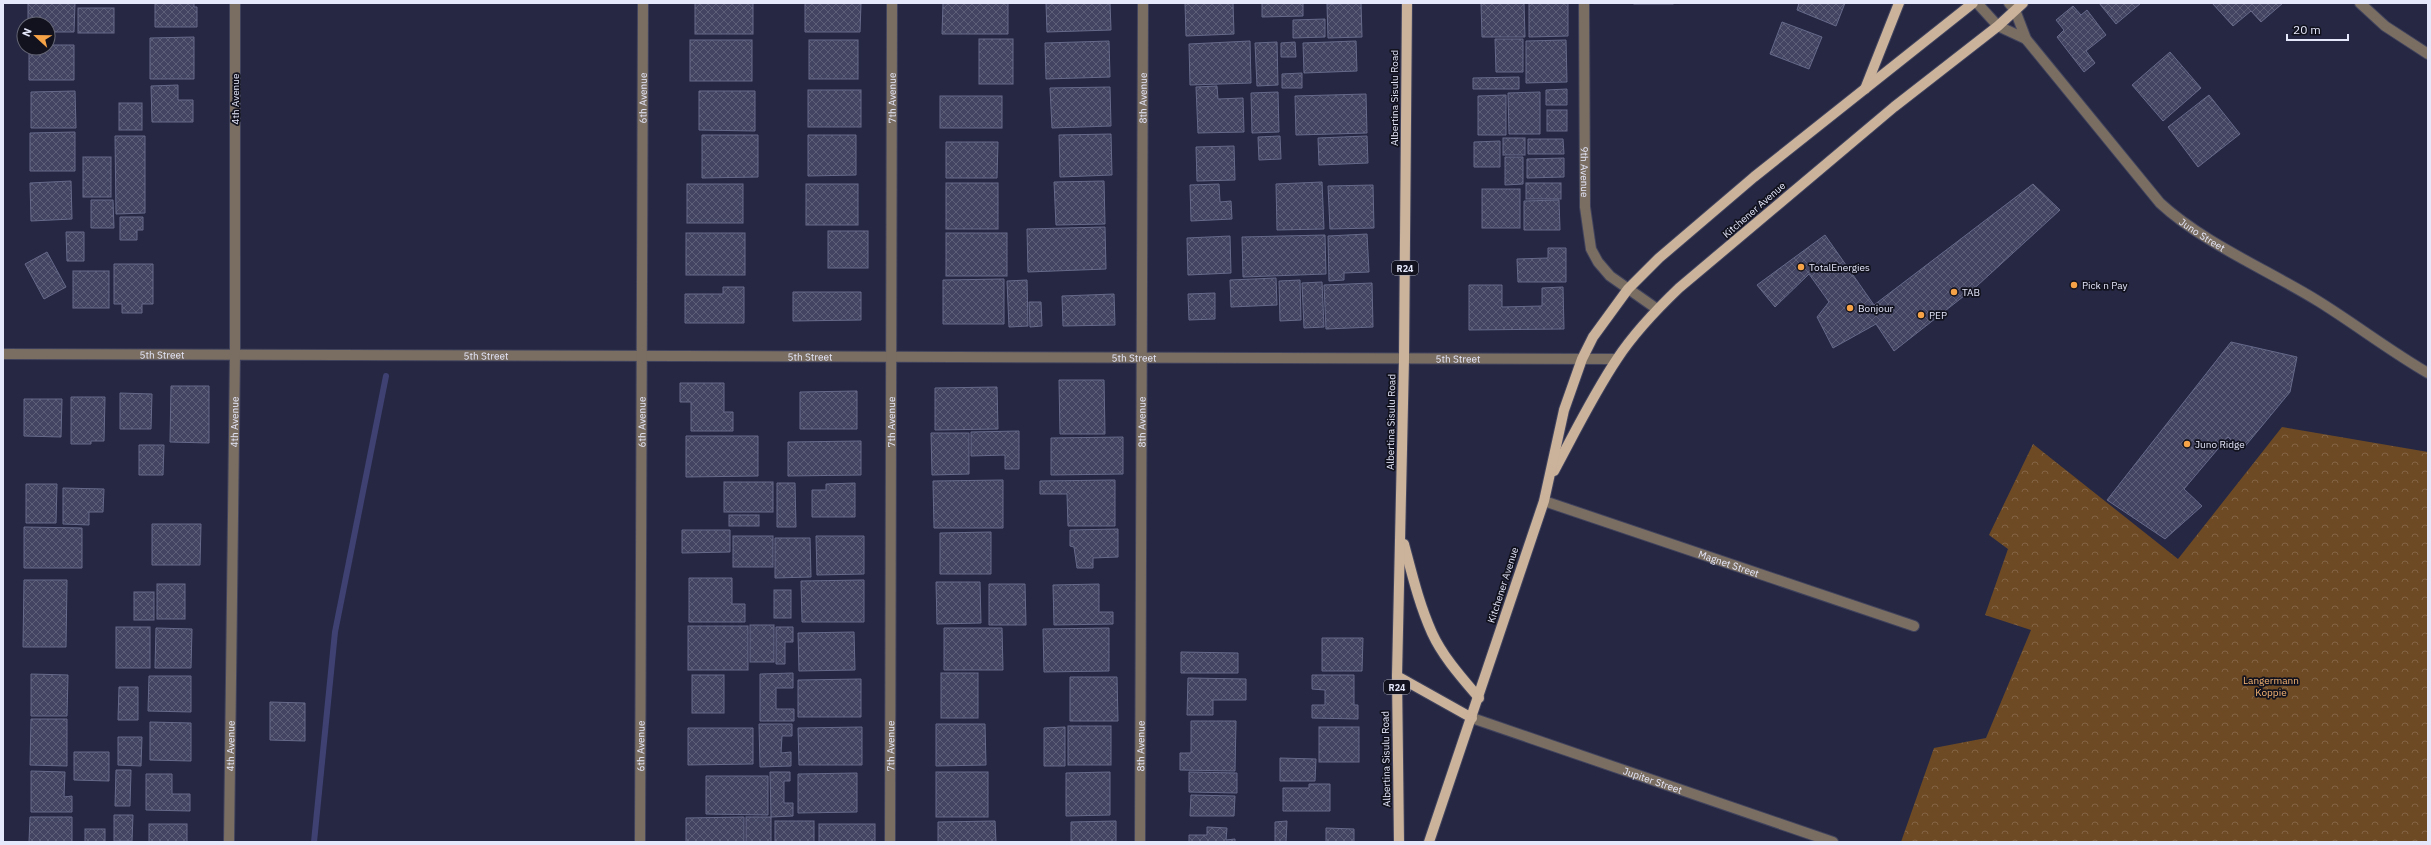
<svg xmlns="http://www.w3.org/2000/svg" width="2431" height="845" viewBox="0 0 2431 845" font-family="'IBM Plex Sans',sans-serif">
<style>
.park{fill:url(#park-crowns)}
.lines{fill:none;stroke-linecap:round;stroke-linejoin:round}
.stream{stroke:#3f4173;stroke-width:6}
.building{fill:url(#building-cross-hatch);stroke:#666989}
.minor-casing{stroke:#41435d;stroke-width:12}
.major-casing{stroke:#41435d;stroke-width:12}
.minor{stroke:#7a6e63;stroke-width:10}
.major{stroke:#cab29b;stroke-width:10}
.poi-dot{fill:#f6a247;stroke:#11121e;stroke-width:1.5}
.labels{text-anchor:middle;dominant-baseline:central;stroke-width:3.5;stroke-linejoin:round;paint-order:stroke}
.shield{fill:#11121e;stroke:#a5a7b8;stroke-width:1}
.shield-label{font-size:9px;font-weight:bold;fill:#e5e7fa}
.street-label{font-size:10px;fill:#e5e7fa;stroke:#11121e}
.poi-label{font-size:10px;fill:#e5e7fa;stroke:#11121e;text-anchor:start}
.park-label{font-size:10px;fill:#f7b573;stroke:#11121e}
</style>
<defs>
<pattern id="park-crowns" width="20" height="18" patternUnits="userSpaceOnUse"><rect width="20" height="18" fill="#6e4a24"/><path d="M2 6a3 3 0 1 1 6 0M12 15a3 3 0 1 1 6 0" fill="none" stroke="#836445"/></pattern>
<pattern id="building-cross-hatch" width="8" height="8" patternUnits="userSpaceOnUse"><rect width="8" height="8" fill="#424462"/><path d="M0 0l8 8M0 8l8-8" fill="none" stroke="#5d5f79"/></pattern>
</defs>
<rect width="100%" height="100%" fill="#262843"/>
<polygon class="park" points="2282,427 2428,452 2428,842 1901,842 1934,748 1986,738 2031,630 1985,615 2008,549 1989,535 2033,444 2178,559"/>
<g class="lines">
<polyline class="stream" points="314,842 335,632 386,376"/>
</g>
<g class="building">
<polygon points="28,3 75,3 74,32 48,32 48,24 28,24"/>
<polygon points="155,3 194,3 194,7 197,7 197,27 155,27"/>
<rect x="695" y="3" width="58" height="31"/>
<polygon points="805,3 861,3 860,32 805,32"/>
<polygon points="943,3 1008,3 1008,34 942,34"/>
<polygon points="1046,3 1110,3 1111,30 1047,32"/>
<polygon points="1185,3 1233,3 1234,34 1186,36"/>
<polygon points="1262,3 1303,3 1303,16 1262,17"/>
<polygon points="1361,3 1362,37 1328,38 1327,4"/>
<polygon points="1481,3 1524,3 1525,37 1482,37"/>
<polygon points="1529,3 1568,3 1568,36 1529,37"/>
<rect x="1634" y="3" width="39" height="1"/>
<polygon points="1799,3 1845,3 1836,26 1797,10"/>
<polygon points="2099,3 2141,3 2116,24"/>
<polygon points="2212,3 2283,3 2261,22 2251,11 2233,26"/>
<polygon points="2073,6 2081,15 2087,10 2106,35 2086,51 2095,63 2084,72 2057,37 2064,30 2056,20"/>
<rect x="78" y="8" width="36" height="25"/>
<polygon points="1325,19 1325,37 1293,38 1293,20"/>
<polygon points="1782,22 1822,37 1809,69 1770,54"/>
<polygon points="194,37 194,79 150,79 150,38"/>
<rect x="979" y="39" width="34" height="45"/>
<polygon points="1495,39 1523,39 1523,72 1496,72"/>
<rect x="690" y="40" width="62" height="41"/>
<rect x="809" y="40" width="49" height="39"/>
<polygon points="1566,40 1567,82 1526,83 1526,41"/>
<polygon points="1109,41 1110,77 1046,79 1045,43"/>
<polygon points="1250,41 1251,83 1190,85 1189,44"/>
<polygon points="1356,41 1357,71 1304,73 1303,43"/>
<polygon points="1277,42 1278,85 1257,86 1255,43"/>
<polygon points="1295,42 1296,57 1281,57 1281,43"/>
<polygon points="48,45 74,45 74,80 29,80 29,48 48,48"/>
<polygon points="2170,52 2201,88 2163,121 2132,85"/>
<polygon points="1302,73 1302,88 1282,88 1282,74"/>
<polygon points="1519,77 1519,89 1473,89 1473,78"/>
<polygon points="178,85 178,100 193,100 193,122 152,122 151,86"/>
<polygon points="1217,86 1218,99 1243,98 1244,132 1198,133 1196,87"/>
<polygon points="1110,87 1111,126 1052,128 1050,88"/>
<polygon points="1567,89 1567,105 1546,105 1546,90"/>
<rect x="808" y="90" width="53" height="37"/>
<polygon points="75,91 76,128 31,128 31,92"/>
<polygon points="699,91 755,91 755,131 699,130"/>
<polygon points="1278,92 1279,132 1252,133 1251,93"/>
<polygon points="1540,92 1540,134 1509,134 1508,93"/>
<polygon points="1366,94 1367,133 1296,135 1295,96"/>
<polygon points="1506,95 1506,135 1478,135 1478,96"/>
<polygon points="2209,95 2240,134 2198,167 2168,127"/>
<rect x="940" y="96" width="62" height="32"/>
<rect x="119" y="103" width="23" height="27"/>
<rect x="1547" y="110" width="20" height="21"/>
<polygon points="75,132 75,171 30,171 30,133"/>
<polygon points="1111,134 1112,175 1060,177 1059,135"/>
<polygon points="702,135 758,135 758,177 702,178"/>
<polygon points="808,135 856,135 856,175 808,176"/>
<polygon points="115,136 145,136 145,213 116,214"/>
<polygon points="1280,136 1281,159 1259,160 1258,137"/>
<polygon points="1367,136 1368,163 1319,165 1318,138"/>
<rect x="1503" y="138" width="22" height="17"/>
<polygon points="1528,139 1563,139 1564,154 1528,154"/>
<polygon points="1500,141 1500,167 1474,167 1474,142"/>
<polygon points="946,142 998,142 997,178 946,178"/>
<polygon points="1234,146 1235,180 1197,181 1196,147"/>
<rect x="83" y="157" width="28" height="40"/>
<polygon points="1505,157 1523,157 1523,184 1505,185"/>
<polygon points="1564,158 1564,177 1527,178 1527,159"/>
<polygon points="71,181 72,219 31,221 30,183"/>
<polygon points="1104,181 1105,224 1056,225 1054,182"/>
<polygon points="1322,182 1324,229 1277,230 1276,184"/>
<rect x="946" y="183" width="52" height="46"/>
<rect x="1526" y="183" width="35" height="16"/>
<rect x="687" y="184" width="56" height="39"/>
<rect x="806" y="184" width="52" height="41"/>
<polygon points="1219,184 1220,202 1231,201 1232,219 1191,221 1190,185"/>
<polygon points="2033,184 2060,210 1978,285 1894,351 1876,324 1833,348 1817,317 1829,302 1809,274 1775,307 1757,285 1825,235 1874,305"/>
<polygon points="1373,185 1374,228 1330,229 1328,186"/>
<rect x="1482" y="189" width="38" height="39"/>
<polygon points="91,200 113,200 114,228 91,228"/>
<polygon points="1559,200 1560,230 1524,230 1524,201"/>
<polygon points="120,217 143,217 143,230 137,230 137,240 120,240"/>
<polygon points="1105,227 1106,269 1028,272 1027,229"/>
<rect x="828" y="231" width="40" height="37"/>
<polygon points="66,232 84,232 84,261 67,261"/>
<rect x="686" y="233" width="59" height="42"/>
<rect x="946" y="233" width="61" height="43"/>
<polygon points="1367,234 1369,272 1344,273 1344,280 1329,281 1328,236"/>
<polygon points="1325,235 1326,274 1243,277 1242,237"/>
<polygon points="1230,236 1231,273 1188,275 1187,238"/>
<polygon points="1548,248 1566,248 1566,282 1518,282 1517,259 1548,258"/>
<polygon points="47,252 66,287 44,299 25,264"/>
<polygon points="114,264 153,264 153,304 142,304 142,313 122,313 122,304 114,304"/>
<rect x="73" y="271" width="36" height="37"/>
<polygon points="1276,278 1277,305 1231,307 1230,280"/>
<polygon points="1004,279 1004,324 943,324 943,280"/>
<polygon points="1027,280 1028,326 1009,327 1007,281"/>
<polygon points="1300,280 1301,320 1280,321 1279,281"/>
<polygon points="1322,282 1324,327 1304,328 1302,283"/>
<polygon points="1372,283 1373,327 1326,329 1324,285"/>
<polygon points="1469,285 1502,285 1502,307 1542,306 1542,288 1563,287 1564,329 1469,330"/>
<polygon points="723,287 744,287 744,323 685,323 685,294 723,294"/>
<polygon points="793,292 861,292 861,320 793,321"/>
<polygon points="1215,293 1215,319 1189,320 1188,294"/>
<polygon points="1114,294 1115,325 1063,326 1062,296"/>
<polygon points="1029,302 1041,302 1042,326 1030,327"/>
<polygon points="2231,342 2297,357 2290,392 2242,450 2228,437 2184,489 2202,506 2165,539 2107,500"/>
<polygon points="1059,380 1104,380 1105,434 1060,434"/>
<polygon points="680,383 724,383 724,412 733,412 733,431 691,431 691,402 680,402"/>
<polygon points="171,386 209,386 209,443 170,442"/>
<polygon points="997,387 998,429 935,430 935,388"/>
<polygon points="857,391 857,429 800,429 800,392"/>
<polygon points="120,393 152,394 151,429 120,429"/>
<polygon points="71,397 105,397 104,441 91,441 91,444 71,444"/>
<polygon points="24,399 62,399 61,437 24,436"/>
<polygon points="1019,431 1019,469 1005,469 1005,455 971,456 971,432"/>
<polygon points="931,433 969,433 969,474 932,475"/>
<polygon points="686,436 758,436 758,476 686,477"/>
<polygon points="1123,437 1123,474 1051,475 1051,438"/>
<polygon points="861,441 861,475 788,476 788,442"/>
<polygon points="139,445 164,445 163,475 139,475"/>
<polygon points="1003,480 1003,528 934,528 933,481"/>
<polygon points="1115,480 1115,526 1068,526 1067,494 1040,494 1040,481"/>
<rect x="724" y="482" width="49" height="30"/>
<polygon points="777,483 795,483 796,527 777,527"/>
<polygon points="855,483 855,517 812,517 812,490 826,490 826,484"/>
<polygon points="26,484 57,484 56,523 26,523"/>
<polygon points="63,488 104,489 103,512 89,512 89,525 63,524"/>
<rect x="729" y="515" width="30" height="11"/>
<polygon points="152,524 201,524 200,565 152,565"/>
<polygon points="24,527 82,528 82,568 24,568"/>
<polygon points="1118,529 1118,557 1093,558 1093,568 1077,568 1074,547 1070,546 1070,530"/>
<polygon points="682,530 730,530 730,552 682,553"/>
<polygon points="991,532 991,574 940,574 940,533"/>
<rect x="733" y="536" width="40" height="31"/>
<polygon points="816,536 864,536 864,574 817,575"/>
<polygon points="775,538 810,538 811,577 775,578"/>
<polygon points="689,578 732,578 732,604 745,604 745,622 689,622"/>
<polygon points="24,580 67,580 66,647 23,647"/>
<polygon points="864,580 864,622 802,622 801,581"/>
<polygon points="936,582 980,582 981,623 937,624"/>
<rect x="157" y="584" width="28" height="35"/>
<polygon points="989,584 1025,584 1026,625 989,625"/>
<polygon points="1099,584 1099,612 1113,612 1113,624 1054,625 1053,585"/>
<rect x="774" y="590" width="17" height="28"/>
<rect x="134" y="592" width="20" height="28"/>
<rect x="750" y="625" width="24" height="37"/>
<rect x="688" y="626" width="60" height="44"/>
<rect x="116" y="627" width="34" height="41"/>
<polygon points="776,627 793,627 793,642 785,642 785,664 776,664"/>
<polygon points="156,628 192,629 191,668 155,668"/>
<polygon points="944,628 1002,628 1003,670 944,670"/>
<polygon points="1109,628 1109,671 1044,672 1043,629"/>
<polygon points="854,632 855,670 799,671 798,633"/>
<polygon points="1322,638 1363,638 1362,671 1322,671"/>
<polygon points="1181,652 1238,653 1238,673 1181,673"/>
<polygon points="793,673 793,688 776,688 776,709 794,709 794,721 760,721 760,674"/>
<rect x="941" y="673" width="37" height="45"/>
<polygon points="31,674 68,675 67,716 31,716"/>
<rect x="692" y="675" width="32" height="38"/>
<polygon points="1312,675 1354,675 1354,705 1358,705 1358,719 1312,718 1312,705 1325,705 1325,690 1312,689"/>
<polygon points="149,676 191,676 191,712 148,711"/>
<polygon points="1070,677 1117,677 1118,721 1070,721"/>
<polygon points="1188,678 1246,679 1246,700 1213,700 1213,715 1187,715"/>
<polygon points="861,679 861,717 798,717 798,680"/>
<polygon points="119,687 138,687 138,720 118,720"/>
<polygon points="270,702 305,703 305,741 270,740"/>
<polygon points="31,719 67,719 67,766 30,765"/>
<polygon points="1191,721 1236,721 1235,771 1180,770 1180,753 1191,753"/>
<polygon points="150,722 191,723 191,761 150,760"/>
<polygon points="759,724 792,724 792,736 782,736 781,753 791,752 791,766 760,767"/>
<polygon points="936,724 985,724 986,765 936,766"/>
<rect x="1068" y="726" width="43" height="39"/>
<polygon points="862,727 862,765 799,765 798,728"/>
<polygon points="1065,727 1065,766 1044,766 1044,728"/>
<rect x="1319" y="727" width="40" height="35"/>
<polygon points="688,728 753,728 753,764 688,765"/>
<polygon points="118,737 142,737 141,766 118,765"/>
<polygon points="74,752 109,752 109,781 74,780"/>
<polygon points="1280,758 1316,759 1315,781 1280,781"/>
<polygon points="116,770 131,770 130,806 115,806"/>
<polygon points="31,771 65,772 64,797 72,796 72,812 31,812"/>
<polygon points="770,772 790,772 790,781 784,781 784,803 793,803 793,816 771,817"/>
<rect x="936" y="772" width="52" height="45"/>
<polygon points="1110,772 1110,815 1066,816 1066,773"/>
<polygon points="1189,772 1237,773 1237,793 1189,792"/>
<polygon points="857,773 857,812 798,813 798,774"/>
<polygon points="146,774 172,774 172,794 190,794 190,811 146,810"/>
<polygon points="706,776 768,776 768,815 706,814"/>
<polygon points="1309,784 1330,784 1330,811 1283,811 1283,788 1309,788"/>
<polygon points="1191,795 1235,796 1234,816 1190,816"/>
<polygon points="114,815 133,815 132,841 114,841"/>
<polygon points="30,817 72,817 72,842 29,842"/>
<polygon points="744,817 744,842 686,842 686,818"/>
<rect x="746" y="817" width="25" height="25"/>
<rect x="775" y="821" width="39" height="21"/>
<polygon points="995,821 996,842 938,842 938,822"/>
<polygon points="1116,821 1116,842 1071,842 1071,822"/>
<polygon points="1287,821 1286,842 1275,842 1275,822"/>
<rect x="149" y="824" width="38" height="18"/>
<rect x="819" y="824" width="56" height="18"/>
<polygon points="1207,827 1227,828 1226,840 1235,839 1235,842 1189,842 1189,835 1207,835"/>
<polygon points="1326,828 1354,829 1354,842 1326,842"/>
<rect x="85" y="829" width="20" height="13"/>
</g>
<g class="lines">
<defs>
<g id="minor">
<path id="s1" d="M1584,3L1585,207L1591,249L1598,262L1610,276L1657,309"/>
<polyline points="1977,3 1998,26 2026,39"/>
<path id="s2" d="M2009,3L2015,10L2026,39L2160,203C2203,243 2268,270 2318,301C2355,324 2390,351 2428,373"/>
<polyline points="2360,3 2385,26 2428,54"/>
<path id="s3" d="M3,354L1616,359"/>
<path id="s4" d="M1544,501L1914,626"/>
<path id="s5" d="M1472,718L1833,842"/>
<path id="s6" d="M229,842L235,353V3"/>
<path id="s7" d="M640,842L643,3"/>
<path id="s8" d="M890,842L892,3"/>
<path id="s9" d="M1140,842L1143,3"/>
</g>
<g id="major">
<polyline points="1865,89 1899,3"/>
<path d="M1554,471C1574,434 1593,395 1617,359C1634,333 1656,310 1679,288L1894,107L1998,26L2023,3"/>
<path d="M1404,544C1412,574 1419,604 1432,633C1443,657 1462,678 1479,698"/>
<polyline points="1397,676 1472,718"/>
<polyline points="1399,842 1397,676 1404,359 1407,3"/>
<polyline points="1429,842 1544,501 1564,410 1582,359 1593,337 1628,289 1659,258 1754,177 1973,3"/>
</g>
</defs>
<use href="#minor" class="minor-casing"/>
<use href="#major" class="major-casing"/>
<use href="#minor" class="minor"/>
<use href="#major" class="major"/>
</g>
<g class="poi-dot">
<circle cx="1801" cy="267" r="4"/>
<circle cx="2074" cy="285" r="4"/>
<circle cx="1954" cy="292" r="4"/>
<circle cx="1850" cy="308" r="4"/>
<circle cx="1921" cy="315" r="4"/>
<circle cx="2187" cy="444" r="4"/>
</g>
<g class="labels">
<g class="shield">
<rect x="1392" y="261" width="26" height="14" rx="3"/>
<rect x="1384" y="680" width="26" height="14" rx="3"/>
</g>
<g class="shield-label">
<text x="1405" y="268">R24</text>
<text x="1397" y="687">R24</text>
</g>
<g class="street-label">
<text transform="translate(1394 98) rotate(-90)">Albertina Sisulu Road</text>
<text transform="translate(235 99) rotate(-90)">4th Avenue</text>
<text stroke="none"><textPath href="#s7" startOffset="744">6th Avenue</textPath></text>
<text stroke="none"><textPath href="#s8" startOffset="744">7th Avenue</textPath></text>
<text stroke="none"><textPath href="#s9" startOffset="744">8th Avenue</textPath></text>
<text stroke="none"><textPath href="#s1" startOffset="169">9th Avenue</textPath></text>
<text transform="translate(1754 210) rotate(-41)">Kitchener Avenue</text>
<text stroke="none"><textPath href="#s2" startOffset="305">Juno Street</textPath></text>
<text stroke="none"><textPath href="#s3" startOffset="159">5th Street</textPath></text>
<text stroke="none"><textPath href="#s3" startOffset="483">5th Street</textPath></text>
<text stroke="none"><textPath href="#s3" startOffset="807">5th Street</textPath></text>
<text stroke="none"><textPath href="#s3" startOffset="1131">5th Street</textPath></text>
<text stroke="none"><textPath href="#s3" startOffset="1455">5th Street</textPath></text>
<text stroke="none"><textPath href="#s8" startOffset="420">7th Avenue</textPath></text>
<text transform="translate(1391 422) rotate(-89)">Albertina Sisulu Road</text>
<text stroke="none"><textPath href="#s6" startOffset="420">4th Avenue</textPath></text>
<text stroke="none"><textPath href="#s7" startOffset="420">6th Avenue</textPath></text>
<text stroke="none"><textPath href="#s9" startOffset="420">8th Avenue</textPath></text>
<text stroke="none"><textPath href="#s4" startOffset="195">Magnet Street</textPath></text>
<text transform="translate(1503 585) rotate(-72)">Kitchener Avenue</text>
<text stroke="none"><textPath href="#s6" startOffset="96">4th Avenue</textPath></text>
<text stroke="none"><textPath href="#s7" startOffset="96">6th Avenue</textPath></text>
<text stroke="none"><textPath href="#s8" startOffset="96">7th Avenue</textPath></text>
<text stroke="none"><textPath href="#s9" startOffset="96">8th Avenue</textPath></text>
<text transform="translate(1386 759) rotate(-91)">Albertina Sisulu Road</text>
<text stroke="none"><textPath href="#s5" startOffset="191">Jupiter Street</textPath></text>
</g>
<g class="poi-label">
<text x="1809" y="267">TotalEnergies</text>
<text x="2082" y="285">Pick n Pay</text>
<text x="1962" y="292">TAB</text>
<text x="1858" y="308">Bonjour</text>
<text x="1929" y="315">PEP</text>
<text x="2195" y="444">Juno Ridge</text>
</g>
<g class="park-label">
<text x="2271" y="680">Langermann<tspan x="2271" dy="12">Koppie</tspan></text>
</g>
</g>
<rect width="2431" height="845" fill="none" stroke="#e5e7fa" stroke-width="8"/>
<g transform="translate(36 36) rotate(292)"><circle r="19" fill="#11121e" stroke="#666776"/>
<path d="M0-3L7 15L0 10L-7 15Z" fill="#f6a247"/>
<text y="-6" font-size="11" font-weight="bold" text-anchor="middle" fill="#e5e7fa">N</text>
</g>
<path d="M2287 34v6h61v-6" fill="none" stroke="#e5e7fa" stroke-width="2"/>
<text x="2293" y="34" font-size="12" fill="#e5e7fa" stroke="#11121e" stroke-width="3" paint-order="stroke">20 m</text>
</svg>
